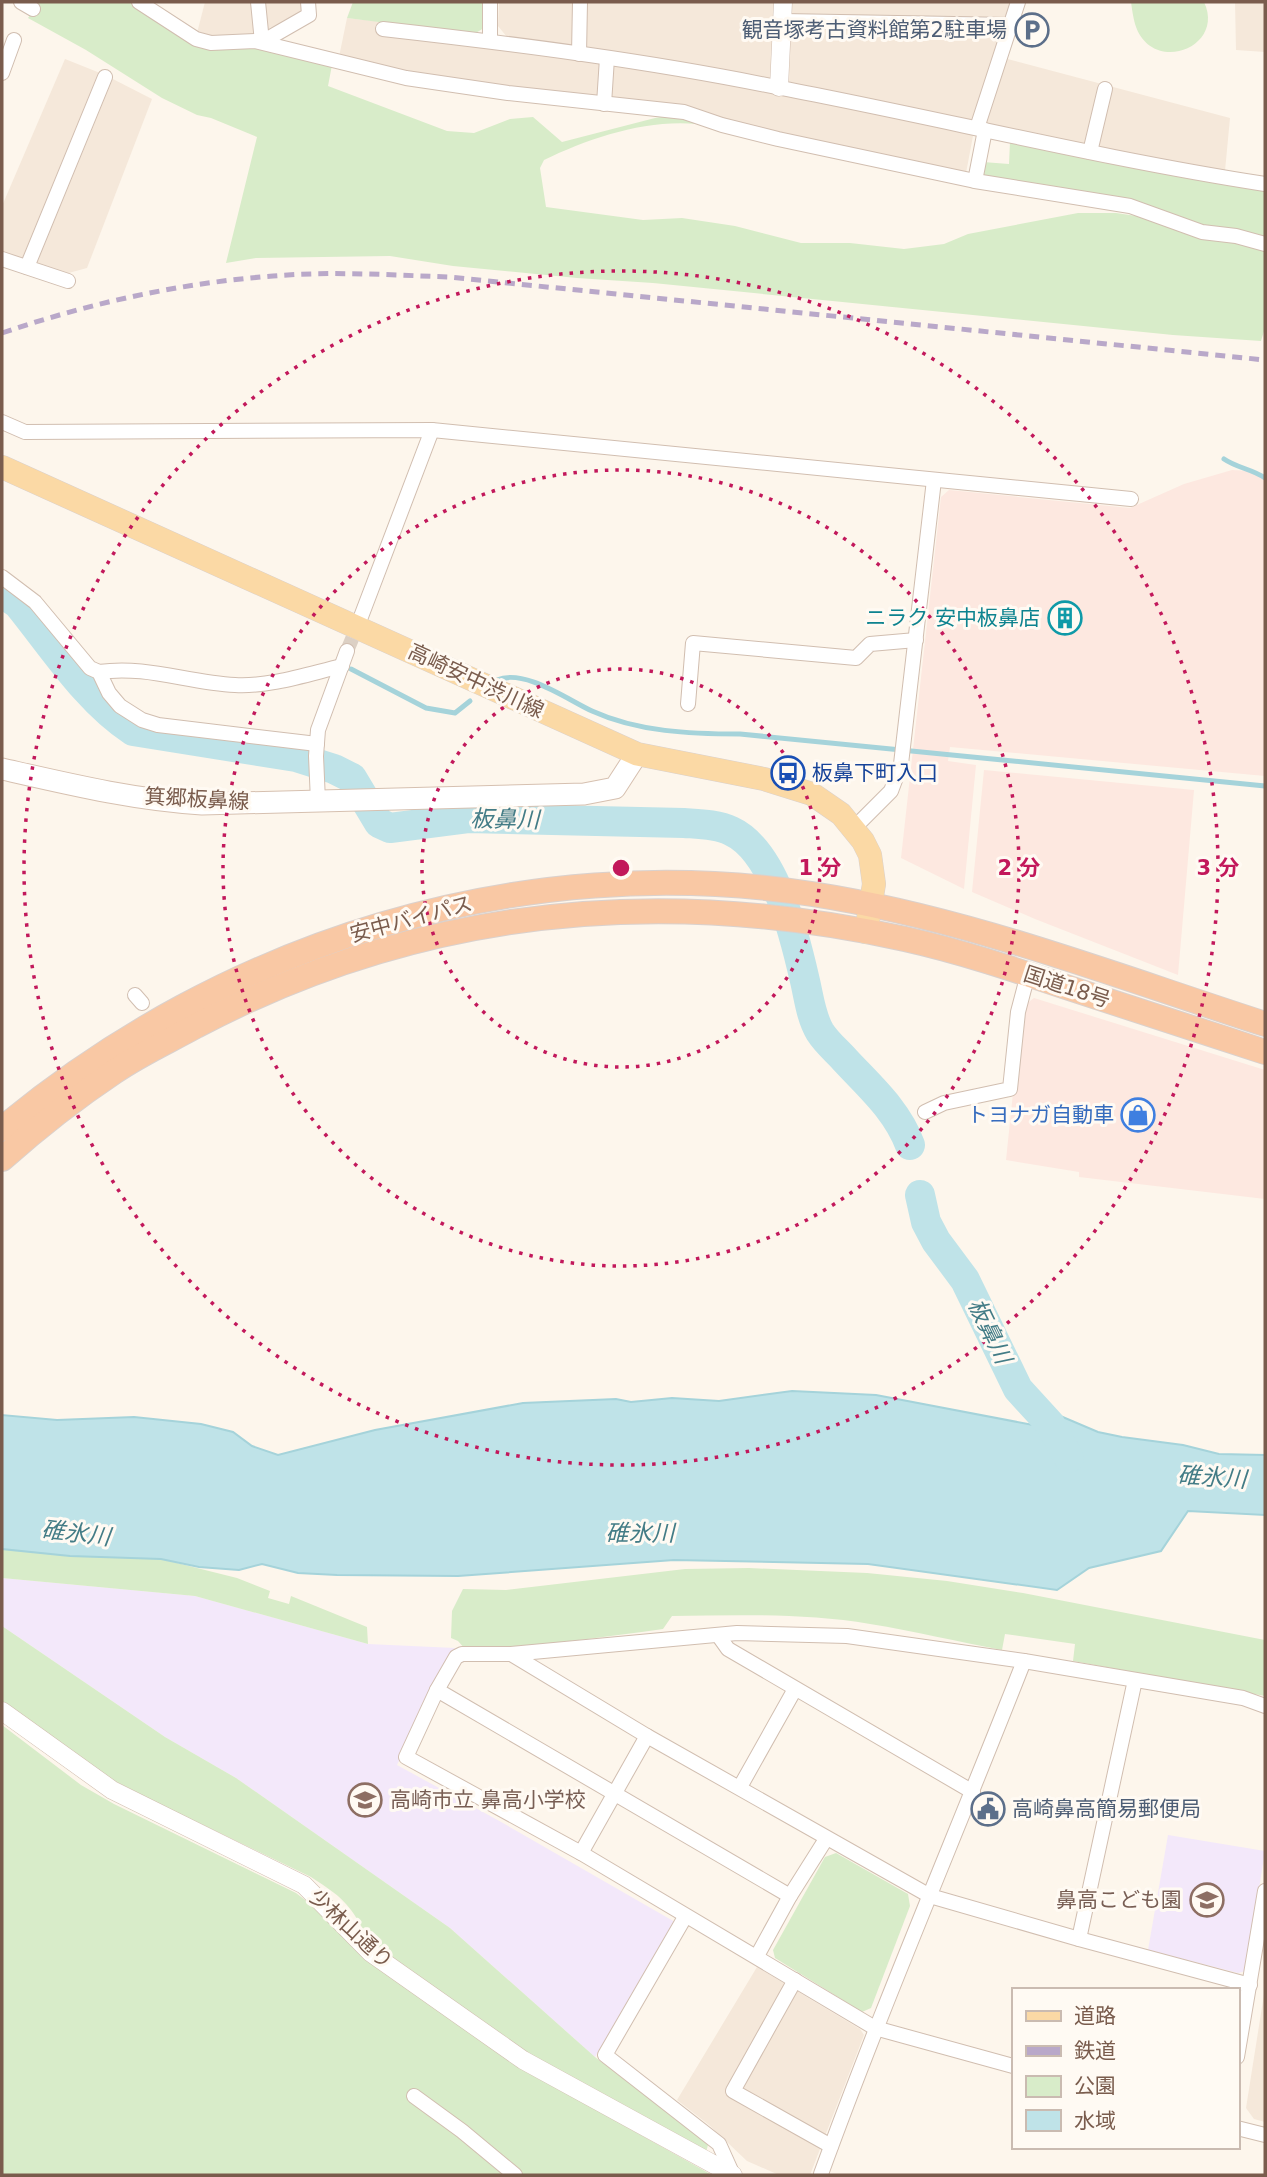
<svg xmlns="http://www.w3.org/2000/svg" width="1267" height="2177" viewBox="0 0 1267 2177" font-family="'DejaVu Sans','Noto Sans JP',sans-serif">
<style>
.residential{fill:#f5e8da}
.commercial{fill:#fde8e0}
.education{fill:#f3e8fa}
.green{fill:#d8ecc9}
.water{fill:#bfe3e8;stroke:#a5d3da;stroke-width:2}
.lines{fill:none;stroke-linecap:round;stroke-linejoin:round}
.stream{stroke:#a5d3da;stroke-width:5}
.river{stroke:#bfe3e8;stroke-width:30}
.minor-tunnel{stroke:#dcd0c4;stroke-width:14;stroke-dasharray:14 7;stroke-linecap:butt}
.minor-casing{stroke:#d1beb0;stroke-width:16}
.tertiary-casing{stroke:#d1beb0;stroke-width:19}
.secondary-casing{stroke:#d6c0b0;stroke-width:23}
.primary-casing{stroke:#dad1cd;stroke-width:24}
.trunk-casing{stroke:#dad1cd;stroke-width:26}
.minor{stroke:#fff;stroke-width:14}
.tertiary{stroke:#fff;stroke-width:18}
.secondary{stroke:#fff;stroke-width:21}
.primary{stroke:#fbd9a5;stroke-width:23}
.trunk{stroke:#f9c8a4;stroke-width:24}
.rail{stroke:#b9a8c9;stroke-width:5;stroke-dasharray:10 7;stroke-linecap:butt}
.ring{fill:none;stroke:#c2185b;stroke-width:3.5;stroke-dasharray:3.5 7}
.labels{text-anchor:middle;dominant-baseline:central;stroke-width:6;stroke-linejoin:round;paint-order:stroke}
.service-label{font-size:21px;fill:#4e5e75;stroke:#fffaf3;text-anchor:end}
.culture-label{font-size:21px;fill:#0d838f;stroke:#fffaf3;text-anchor:end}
.street-label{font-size:21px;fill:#7a5c4d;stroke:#fffaf3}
.transit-label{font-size:21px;fill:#164399;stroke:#fffaf3;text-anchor:start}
.shop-label{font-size:21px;fill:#366cbe;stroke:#fffaf3;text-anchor:end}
.education-label{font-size:21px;fill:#785e54;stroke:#fffaf3;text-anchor:start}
.water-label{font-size:23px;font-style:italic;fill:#437c86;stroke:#fffaf3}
.centre{fill:#c2185b;stroke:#fffaf3;stroke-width:3.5}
.ring-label{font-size:21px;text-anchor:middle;font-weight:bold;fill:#c2185b;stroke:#fffaf3;stroke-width:6;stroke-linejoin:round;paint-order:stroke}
</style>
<rect width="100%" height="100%" fill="#fdf6ec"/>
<g class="residential">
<polygon points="205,2 252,2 254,35 208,39 197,33"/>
<polygon points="263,2 303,2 303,13 265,30"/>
<polygon points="499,2 1012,2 996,56 1230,118 1225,171 996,127 973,136 966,173 613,100 608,93 610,71 614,68 615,52 507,37 498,26"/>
<polygon points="1235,2 1265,2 1265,52 1236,50"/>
<polygon points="347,18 383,22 382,32 597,60 601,67 599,94 592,97 414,75 339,57"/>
<polygon points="65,59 105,75 152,99 87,268 65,274 2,254 2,206"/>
<polygon points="757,1967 860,2029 864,2035 810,2175 779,2175 747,2161 709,2125 677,2100"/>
<polygon points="1265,1988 1265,2122 1254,2119 1246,2108"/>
</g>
<g class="commercial">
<polygon points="1232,470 1250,471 1265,479 1265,776 950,747 948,761 976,765 964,889 901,858 941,497 949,490 1130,508 1184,484"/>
<polygon points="984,770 1194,790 1178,975 1035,919 972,892"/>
<polygon points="1034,998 1265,1070 1265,1199 1079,1177 1079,1172 1006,1160 1022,1007"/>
</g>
<g class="education">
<polygon points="2,1578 195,1596 368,1644 455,1648 397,1765 503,1823 675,1922 595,2057 450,1928 236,1778 165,1737 2,1626"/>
<polygon points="1168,1835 1265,1851 1246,1971 1238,1973 1148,1950"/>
</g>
<g class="green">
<path d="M27,2H129L193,42L255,46L332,65L328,86L447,131L474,133L510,119L533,117L562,142L655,118L674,115L701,122L697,124C646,119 589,138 544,160L540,168L546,207L643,220L682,218L735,226L801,243H850L904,249L944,244L968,234L1078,213H1116L1164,220L1265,250V328L1261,341L1173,335L653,283L577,278L453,266L390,256L256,258L226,263L257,137L211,118L197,115L162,98L86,50L28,18L36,7Z"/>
<polygon points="353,2 484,2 484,28 474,34 347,18"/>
<path d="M1131,2H1204C1226,48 1151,76 1135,24C1133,17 1132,9 1131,2Z"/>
<polygon points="1010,142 1210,182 1265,189 1265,240 987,179 982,172 983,162 1009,164"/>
<polygon points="2,1549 70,1556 161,1559 237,1578 270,1591 268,1598 289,1604 291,1596 367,1627 368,1644 195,1596 2,1578"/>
<path d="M749,1568L867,1573L947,1581L1023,1593L1265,1640V1696L1073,1661L1075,1644L1005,1634L1002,1650C958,1642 915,1631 870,1624C805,1613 738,1615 672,1616L663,1629C597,1638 531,1647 465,1649L458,1641L451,1638L452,1611L463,1589L506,1590L685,1569Z"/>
<path d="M2,1626L165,1737L236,1778L450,1928L595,2057L705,2141L708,2145L706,2152L519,2048L377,1947C365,1936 360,1922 351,1910C340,1895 326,1887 311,1877L114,1782L2,1703Z"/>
<polygon points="2,1725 81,1785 114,1804 296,1893 327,1917 364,1959 516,2065 712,2175 2,2175"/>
<polygon points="836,1853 908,1894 910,1906 871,2008 862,2012 775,1958 773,1950 825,1857"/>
</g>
<polygon class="water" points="792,1391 876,1395 1033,1425 1050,1423 1058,1415 1098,1432 1122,1437 1183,1445 1219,1454 1265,1455 1265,1515 1188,1511 1161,1551 1089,1568 1057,1590 868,1564 674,1560 458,1576 337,1575 298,1573 262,1564 239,1570 199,1567 161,1559 70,1556 2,1549 2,1415 57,1420 134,1417 201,1424 233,1432 252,1446 278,1455 375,1430 523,1403 616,1399 631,1402 672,1398 719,1401"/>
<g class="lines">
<g class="stream">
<path d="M1224,459C1237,468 1252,469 1265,478"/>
<polyline points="351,669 426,708 455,713 470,701"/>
<path d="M497,680C524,668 568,700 592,711C638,732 691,734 740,734L1265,786"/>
</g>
<g class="river">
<path d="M2,593L18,604C53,647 87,701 133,731L296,757L334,769L352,778L379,823L390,828L468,818L684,823C699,824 717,824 731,831C775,851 795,937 805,981C809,998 811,1017 820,1032C827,1043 837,1051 845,1060C870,1087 897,1110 910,1145"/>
<polyline points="920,1195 926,1222 936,1241 965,1280 1018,1389 1050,1424 1069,1458"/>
</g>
<polyline class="minor-tunnel" points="347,651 359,622"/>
<defs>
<g id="minor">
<polyline points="21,2 33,9"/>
<polyline points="139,2 196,39 211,43 255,41 406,78 508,93 684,112 722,125 778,139 975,181 1130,206 1202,232 1236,236 1265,244"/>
<polyline points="258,2 262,42 309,15 308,2"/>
<polyline points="783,21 1011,25"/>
<path d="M383,29C516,44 650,61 781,88C943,119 1103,159 1265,184"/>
<polyline points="490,41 490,2"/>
<polyline points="579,54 580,2"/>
<polyline points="2,73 14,40"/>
<polyline points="604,104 607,58"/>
<polyline points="977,128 1018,2"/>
<polyline points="1090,152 1105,89"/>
<polyline points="975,181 985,130"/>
<polyline points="2,259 68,281"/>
<polyline points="27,267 105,77"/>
<polyline points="2,422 25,432 432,430 1131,499"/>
<polyline points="2,577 35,602 90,668 99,672 109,693 120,706 142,720 158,725 317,744"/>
<polyline points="359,622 432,430"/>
<path d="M99,672C147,665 188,683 235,685C270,687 308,674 342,666"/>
<polyline points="688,704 693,643 856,658 870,644 916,640"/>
<polyline points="318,801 316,756 318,730 347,651"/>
<polyline points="854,828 891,791 901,764 934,480"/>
<polyline points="135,995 142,1003"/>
<polyline points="925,1112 944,1103 1010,1089 1018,1012 1028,974"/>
<polyline points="718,1635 728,1649 973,1792"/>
<polyline points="511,1654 647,1736 930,1896 1079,1939 1250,1985"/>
<polyline points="437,1690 790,1896"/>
<polyline points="740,1787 795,1689"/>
<polyline points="581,1853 647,1736"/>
<polyline points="685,1917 605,2055 719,2144 733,2175"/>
<polyline points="1079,1939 1135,1680"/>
<polyline points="757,1956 790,1896 826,1839"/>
<polyline points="795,1980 733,2091 831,2146"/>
<polyline points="1237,2057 1265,1891"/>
<polyline points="1013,2066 875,2028 581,1853 406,1757 437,1690 456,1657 462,1654 511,1654 737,1633 847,1636 1024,1661 1243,1698 1265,1706"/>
<polyline points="414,2096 462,2131 515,2175"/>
<polyline points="1237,2128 1265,2135"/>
<path d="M821,2174C884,2001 957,1832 1024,1661"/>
</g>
<g id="tertiary">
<polyline points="779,87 783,2"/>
<polyline points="2,1711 112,1790 304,1885 371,1953 523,2060 733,2175"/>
</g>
<path id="secondary" d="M2,769C68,784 134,800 202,804L584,794L615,788L637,754"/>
<polyline id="primary" points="2,467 637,754 764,779 812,794 841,814 863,841 870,855 874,884 866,932"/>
<g id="trunk">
<path d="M2,1129C226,942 522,849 812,894C967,918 1116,976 1265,1024"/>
<path d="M2,1159C37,1128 75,1098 114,1072C140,1054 169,1041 196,1026C420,908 659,885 905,939C959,951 1013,969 1066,987C1133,1009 1199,1030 1265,1052"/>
</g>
</defs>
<use href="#minor" class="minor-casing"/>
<use href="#tertiary" class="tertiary-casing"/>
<use href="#secondary" class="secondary-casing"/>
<use href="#primary" class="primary-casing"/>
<use href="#trunk" class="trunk-casing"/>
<use href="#minor" class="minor"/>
<use href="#tertiary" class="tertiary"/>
<use href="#secondary" class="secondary"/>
<use href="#primary" class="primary"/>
<use href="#trunk" class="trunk"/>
<path class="rail" d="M2,333C90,303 180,283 273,276C331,271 391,275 449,277L1265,360"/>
</g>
<g class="ring">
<circle cx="621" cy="868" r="199"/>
<circle cx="621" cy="868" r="398"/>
<circle cx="621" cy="868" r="597"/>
</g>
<defs>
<symbol id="parking-ring" viewBox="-11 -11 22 22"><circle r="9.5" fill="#fffaf3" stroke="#5c6f8a" stroke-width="1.5"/><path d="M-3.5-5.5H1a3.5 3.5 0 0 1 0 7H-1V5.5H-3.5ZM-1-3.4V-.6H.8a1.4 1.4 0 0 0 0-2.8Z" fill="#5c6f8a"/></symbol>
<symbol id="building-ring" viewBox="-11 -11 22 22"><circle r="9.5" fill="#fffaf3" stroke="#0f9aa8" stroke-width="1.5"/><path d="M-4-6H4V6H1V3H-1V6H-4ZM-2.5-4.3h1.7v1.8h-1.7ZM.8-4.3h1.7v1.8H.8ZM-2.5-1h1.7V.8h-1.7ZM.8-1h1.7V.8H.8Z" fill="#0f9aa8"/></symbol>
<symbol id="bus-ring" viewBox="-11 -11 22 22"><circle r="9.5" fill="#fffaf3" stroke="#1a4fb4" stroke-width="1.5"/><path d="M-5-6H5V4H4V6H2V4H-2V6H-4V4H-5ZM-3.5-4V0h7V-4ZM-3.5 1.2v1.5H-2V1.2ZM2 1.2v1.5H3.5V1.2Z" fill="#1a4fb4"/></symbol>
<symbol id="shop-ring" viewBox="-11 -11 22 22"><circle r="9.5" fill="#fffaf3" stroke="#3f7fe0" stroke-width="1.5"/><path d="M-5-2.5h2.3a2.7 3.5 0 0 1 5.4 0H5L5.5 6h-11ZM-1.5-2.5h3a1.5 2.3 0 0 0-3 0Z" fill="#3f7fe0"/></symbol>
<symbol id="school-ring" viewBox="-11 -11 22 22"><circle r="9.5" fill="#fffaf3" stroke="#8d6e63" stroke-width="1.5"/><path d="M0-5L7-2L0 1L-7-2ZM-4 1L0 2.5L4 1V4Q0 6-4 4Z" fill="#8d6e63"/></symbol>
<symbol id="civic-ring" viewBox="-11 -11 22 22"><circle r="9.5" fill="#fffaf3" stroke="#5c6f8a" stroke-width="1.5"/><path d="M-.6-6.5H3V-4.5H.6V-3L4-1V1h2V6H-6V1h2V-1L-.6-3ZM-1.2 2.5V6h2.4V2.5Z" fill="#5c6f8a"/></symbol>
</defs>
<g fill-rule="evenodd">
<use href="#parking-ring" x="1013" y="11" width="38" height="38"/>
<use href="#building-ring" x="1046" y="599" width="38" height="38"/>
<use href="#bus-ring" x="769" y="754" width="38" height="38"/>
<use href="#shop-ring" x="1119" y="1096" width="38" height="38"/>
<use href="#school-ring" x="346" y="1781" width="38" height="38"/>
<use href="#civic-ring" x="969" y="1790" width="38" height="38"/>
<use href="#school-ring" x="1188" y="1881" width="38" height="38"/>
</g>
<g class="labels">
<g class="service-label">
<text x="1007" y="30">観音塚考古資料館第2駐車場</text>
<text x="1012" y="1809" text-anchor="start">高崎鼻高簡易郵便局</text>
</g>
<g class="culture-label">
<text x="1040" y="618">ニラク 安中板鼻店</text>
</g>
<g class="street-label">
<text transform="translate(476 681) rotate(25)">高崎安中渋川線</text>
<text transform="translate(197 799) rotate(3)">箕郷板鼻線</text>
<text transform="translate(411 919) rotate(-15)">安中バイパス</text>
<text transform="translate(1067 987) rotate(18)">国道18号</text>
<text transform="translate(351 1929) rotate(43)">少林山通り</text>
</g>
<g class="transit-label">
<text x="812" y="773">板鼻下町入口</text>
</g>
<g class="shop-label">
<text x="1114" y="1115">トヨナガ自動車</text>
</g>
<g class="education-label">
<text x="390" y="1800">高崎市立 鼻高小学校</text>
<text x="1182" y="1900" text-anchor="end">鼻高こども園</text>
</g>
<g class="water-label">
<text transform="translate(505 819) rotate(1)">板鼻川</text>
<text transform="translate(990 1331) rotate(64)">板鼻川</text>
<text transform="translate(1212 1477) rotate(4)">碓氷川</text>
<text transform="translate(76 1533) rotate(7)">碓氷川</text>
<text x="640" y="1533">碓氷川</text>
</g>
</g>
<circle cx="621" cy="868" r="10" class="centre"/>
<g class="ring-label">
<text x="820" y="875">1 分</text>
<text x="1019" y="875">2 分</text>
<text x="1218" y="875">3 分</text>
</g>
<rect width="1267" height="2177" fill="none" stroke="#7a5c4d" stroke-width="7"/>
<rect x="1012" y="1988" width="228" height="161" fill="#fffaf3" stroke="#cabbb1" stroke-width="2"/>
<rect x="1026" y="2011" width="35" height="10" fill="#fbd9a5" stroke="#cabbb1" stroke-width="2"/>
<text x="1074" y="2023" font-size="21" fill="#7a5c4d">道路</text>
<rect x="1026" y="2046" width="35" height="10" fill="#b9a8c9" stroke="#cabbb1" stroke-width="2"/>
<text x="1074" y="2058" font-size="21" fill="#7a5c4d">鉄道</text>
<rect x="1026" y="2076" width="35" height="21" fill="#d8ecc9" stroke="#cabbb1" stroke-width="2"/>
<text x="1074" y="2093" font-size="21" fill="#7a5c4d">公園</text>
<rect x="1026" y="2110" width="35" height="21" fill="#bfe3e8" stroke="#cabbb1" stroke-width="2"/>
<text x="1074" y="2128" font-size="21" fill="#7a5c4d">水域</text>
</svg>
